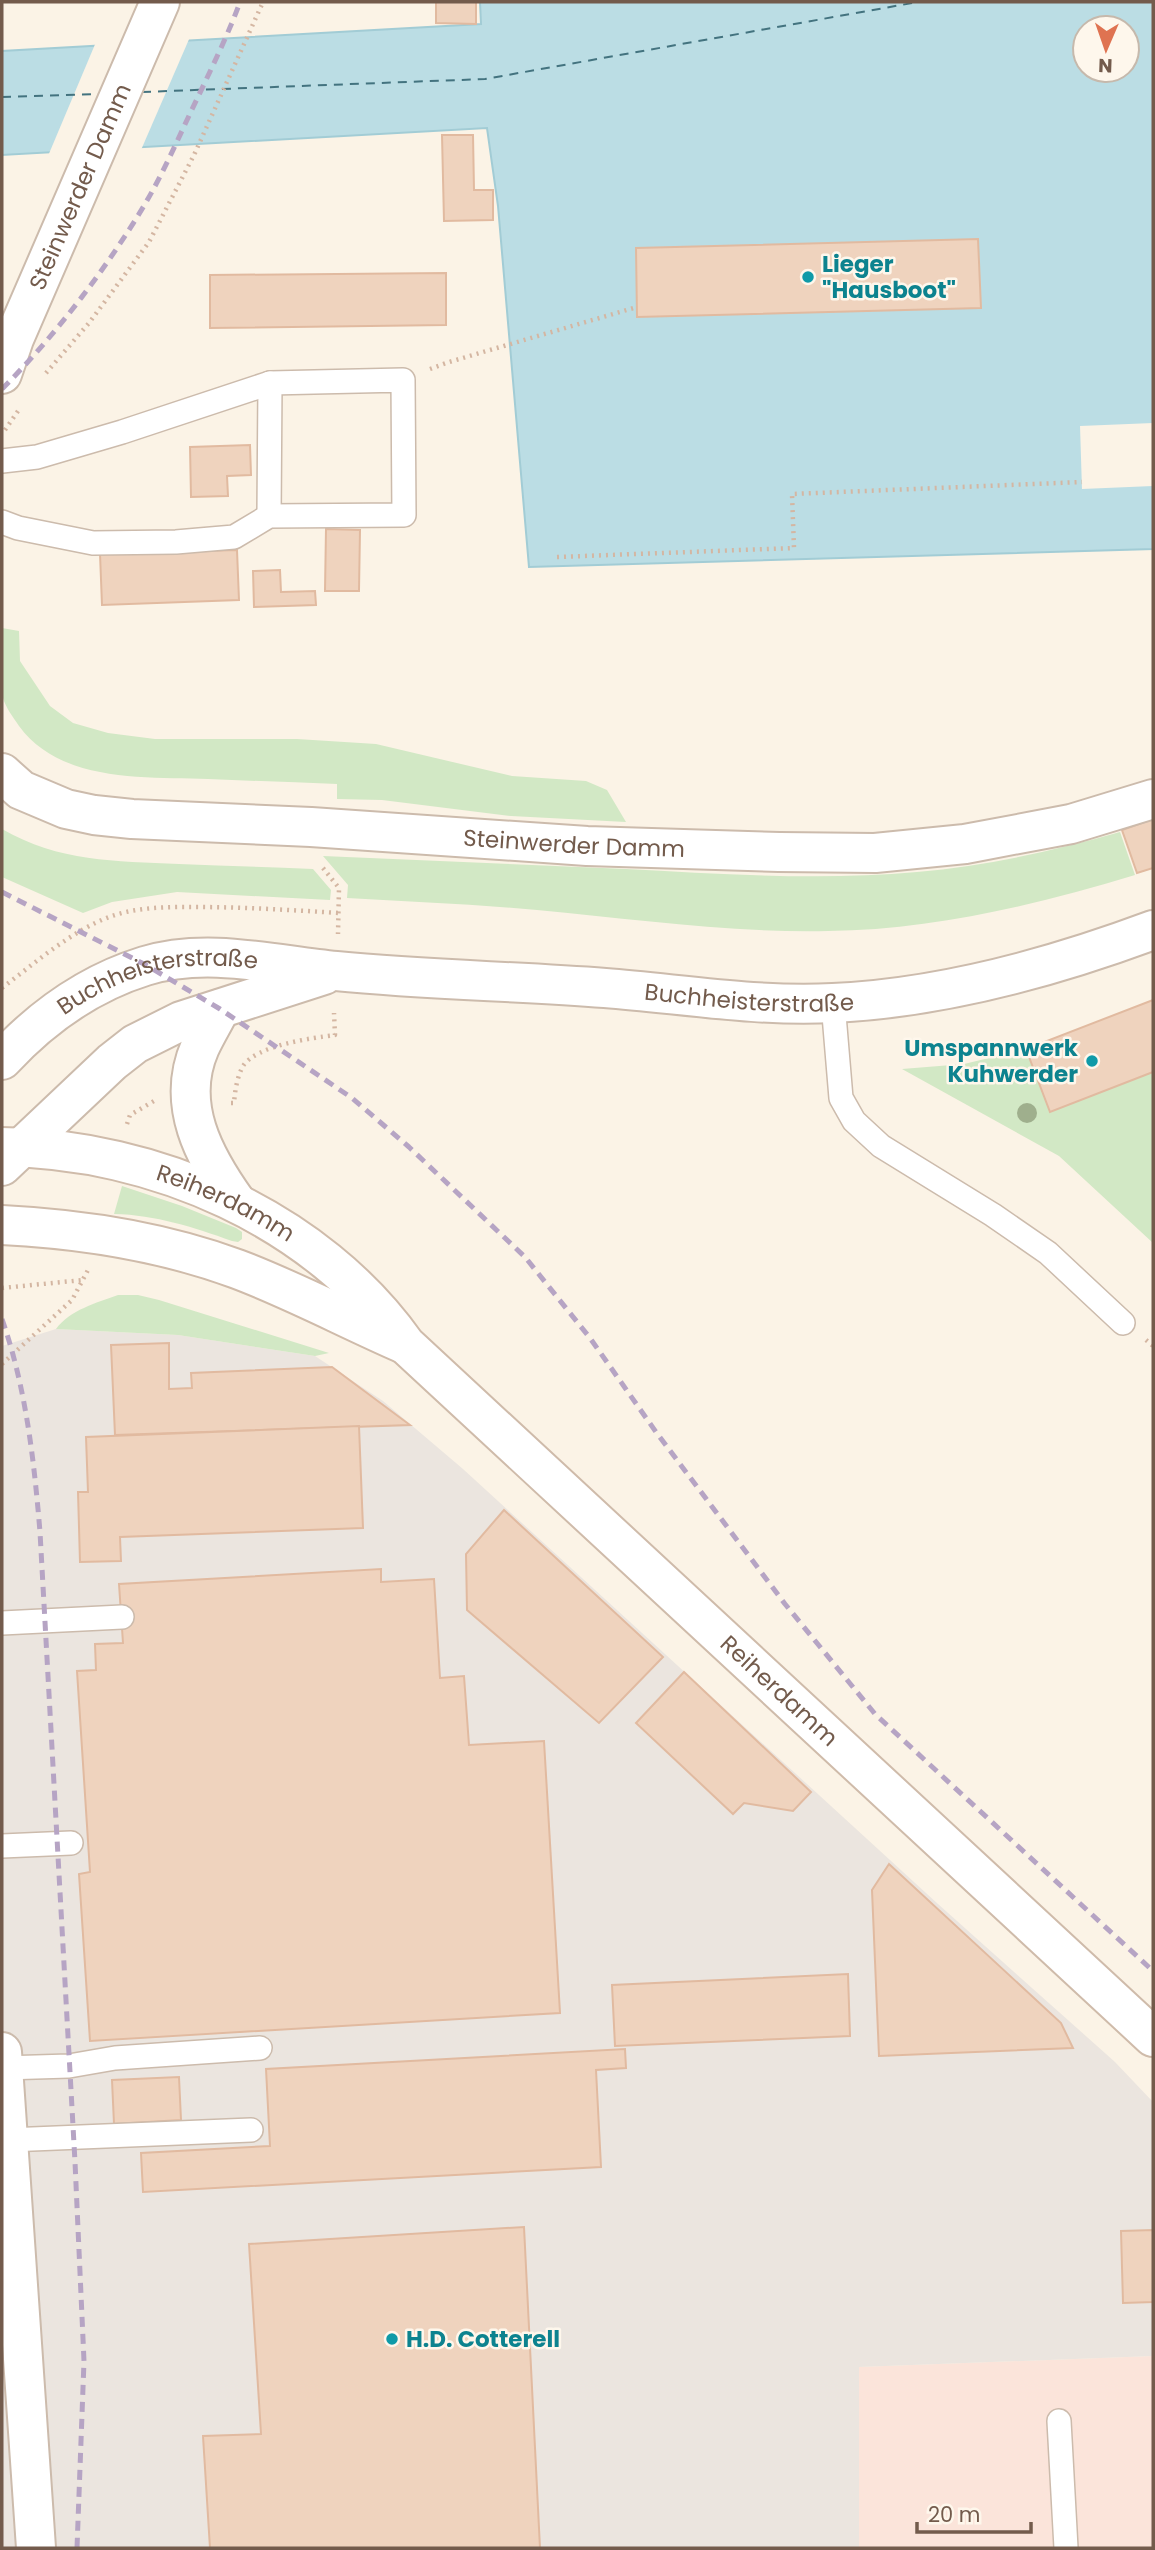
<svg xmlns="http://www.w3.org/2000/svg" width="1155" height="2550" viewBox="0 0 1155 2550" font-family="Poppins,sans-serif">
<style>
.commercial{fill:#fbe4da}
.industrial{fill:#ebe5df}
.green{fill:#d2e8c5}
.water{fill:#bbdde4;stroke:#a2ccd5;stroke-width:2;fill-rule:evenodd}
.pier{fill:#fbf3e6}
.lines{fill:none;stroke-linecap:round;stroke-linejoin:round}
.ferry{stroke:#43737f;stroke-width:2;stroke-dasharray:9 7;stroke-linecap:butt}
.building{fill:#efd3be;stroke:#e1baa0;stroke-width:2}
.lane-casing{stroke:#ccbbac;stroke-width:26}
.street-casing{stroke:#ccbbac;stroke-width:42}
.secondary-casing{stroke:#cfbbaa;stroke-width:42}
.path{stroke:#d4b6a2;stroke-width:4.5;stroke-dasharray:2 5;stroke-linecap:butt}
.lane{stroke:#fff;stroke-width:23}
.street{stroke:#fff;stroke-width:38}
.secondary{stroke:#fff;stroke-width:38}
.rail{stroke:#b6a4c4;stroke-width:5;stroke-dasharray:10 7;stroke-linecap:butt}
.tree{fill:#9faf8d}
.culture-dot{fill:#0f9aa8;stroke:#fef7ec;stroke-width:2.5}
.labels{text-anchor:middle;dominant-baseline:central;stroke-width:5;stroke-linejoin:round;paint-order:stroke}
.street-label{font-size:23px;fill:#735b4c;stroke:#fef7ec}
.culture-label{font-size:23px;font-weight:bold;fill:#0d838f;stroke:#fef7ec;text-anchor:start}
</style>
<rect width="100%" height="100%" fill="#fbf3e6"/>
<polygon class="commercial" points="1153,2356 1153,2548 859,2548 859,2367"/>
<polygon class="industrial" points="56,1329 178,1335 315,1356 383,1401 463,1469 938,1904 1115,2062 1153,2102 1153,2356 859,2367 859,2548 2,2548 2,1346"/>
<g class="green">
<path d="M2,628L19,631L20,661L50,706L73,723L108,733L155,739H297L376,744L512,776L586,781L607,790L626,822L511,816L382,800L337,799V784C294,782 251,781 208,779C145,777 61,783 19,726C13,717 6,708 3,698C0,681 2,647 2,628Z"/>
<path d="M2,829C59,862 115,861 179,864C224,866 268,867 313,869L331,890L330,900L177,892L112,902L83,913L2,877Z"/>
<path d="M1120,832L1135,875C1036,905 932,930 828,931C731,933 634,919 537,910C474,904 410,902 347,898L348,885L323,856C424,860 525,865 626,869C722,874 821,881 917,872C987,866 1053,851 1120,832Z"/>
<polygon points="1026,1049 1050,1112 1153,1072 1153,1243 1059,1156 902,1069 964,1064"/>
<path d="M122,1186L182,1206L236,1228L242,1232V1239L238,1242L232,1241C193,1227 156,1215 114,1214Z"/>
<path d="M118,1295H138L159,1300L329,1353L315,1356L178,1335L56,1329C70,1310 96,1303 118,1295Z"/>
</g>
<path class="water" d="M480,2H1153V549L529,567L498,206L487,128L2,155V51L481,24ZM1085,28H1127V70H1085Z"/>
<g class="pier">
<polygon points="190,37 141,150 48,156 96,42"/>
<polygon points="1153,423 1153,486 1082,489 1080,426"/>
</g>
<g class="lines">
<g class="ferry">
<polyline points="142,92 485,79 918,2"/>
<polyline points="2,97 101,94"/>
</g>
</g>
<g class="building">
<polygon points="436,2 476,2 476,24 436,23"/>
<polygon points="442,135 473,135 474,190 493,190 493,220 444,221"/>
<polygon points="978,239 981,308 637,317 636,248"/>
<polygon points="446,273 446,325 210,328 210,275"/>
<polygon points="250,445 251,475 227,476 228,496 191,497 190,447"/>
<polygon points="326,529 360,530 359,591 325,591"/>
<polygon points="237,550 239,600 102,605 100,554"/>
<polygon points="280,570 281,592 315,591 316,605 254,607 253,571"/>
<polygon points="1153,819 1153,868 1137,873 1122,830"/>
<polygon points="1153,1000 1153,1072 1050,1112 1026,1049"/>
<polygon points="169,1343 169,1389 192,1388 191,1373 332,1367 410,1425 115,1435 111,1345"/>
<polygon points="359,1426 363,1528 120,1537 121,1561 80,1562 78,1492 88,1492 86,1437"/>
<polygon points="504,1510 663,1657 599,1723 467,1610 466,1554"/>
<polygon points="381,1569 381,1582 434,1579 440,1678 464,1676 469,1745 544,1741 560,2013 90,2041 79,1874 90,1872 77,1671 96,1670 95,1644 123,1643 119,1584"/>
<polygon points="684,1672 811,1792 793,1811 744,1803 733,1814 636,1723"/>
<polygon points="889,1864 1061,2023 1073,2048 879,2056 872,1890"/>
<polygon points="848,1974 850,2036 615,2046 612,1985"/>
<polygon points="625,2049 626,2068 596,2070 601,2167 143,2192 141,2153 270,2146 266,2069"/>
<polygon points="179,2077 181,2120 114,2124 112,2080"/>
<polygon points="524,2227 540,2548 210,2548 203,2436 261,2434 249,2244"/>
<polygon points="1153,2230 1153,2302 1123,2303 1121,2231"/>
</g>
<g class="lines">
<defs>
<g id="lane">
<polyline points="2,461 37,457 122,432 270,383 403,380 404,515 269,516 234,537 176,542 93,543 18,528 2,522"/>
<polyline points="269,516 270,383"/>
<polyline points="833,1003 841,1098 854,1121 881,1146 993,1215 1048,1253 1123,1323"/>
<polyline points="2,1623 122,1617"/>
<polyline points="2,1846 71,1843"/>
<polyline points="3,2068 69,2066 115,2058 260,2048"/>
<polyline points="8,2140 251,2130"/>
<polyline points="1059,2421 1066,2548"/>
</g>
<g id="street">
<path id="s1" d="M2,374L14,339L160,2"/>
<path id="s2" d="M2,773L21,790L66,809L94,815L132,819L311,827L587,846L779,852L875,853L965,844L1071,824L1153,799"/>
<path d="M220,1009C214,1021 206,1034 200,1047C175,1104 204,1157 237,1203"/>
<path id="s3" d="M2,1060C41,1018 90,983 145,966C207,947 274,965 336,971C426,980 516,981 605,988C681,994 757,1007 833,1003C942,998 1051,968 1153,930"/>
<polyline points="2,1166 112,1062 135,1044 181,1021 324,975"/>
<polyline points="2,2052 36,2548"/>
</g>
<g id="secondary">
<path id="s4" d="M2,1147C154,1148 317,1219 406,1345L1153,2037"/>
<path d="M2,1225C82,1229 161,1241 237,1269C293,1290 347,1319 402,1343"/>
</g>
</defs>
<use href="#lane" class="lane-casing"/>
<use href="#street" class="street-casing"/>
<use href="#secondary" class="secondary-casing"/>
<g class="path">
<polyline points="430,369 449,362 637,307"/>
<polyline points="46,373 89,323 149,242 194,155 263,2"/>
<polyline points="5,430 20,408"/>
<polyline points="557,557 794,548 792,494 1082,482"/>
<polyline points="323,868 339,888 338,934"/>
<path d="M2,988C35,963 70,932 109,917C136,907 166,907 194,907C243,907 291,910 339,913"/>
<path d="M231,1103H234C235,1091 237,1077 243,1066C257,1045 312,1038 335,1035L334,1013"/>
<polyline points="127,1124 130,1115 154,1101"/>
<polyline points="2,1288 83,1280"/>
<polyline points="1146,1340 1153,1346"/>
<polyline points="2,1364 72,1300 88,1270"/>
</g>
<use href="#lane" class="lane"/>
<use href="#street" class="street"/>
<use href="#secondary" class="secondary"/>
<g class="rail">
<path d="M2,389C54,337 107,268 145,204C165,170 180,134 197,99C212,67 228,35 240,2"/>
<polyline points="2,892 146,965 220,1009 352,1098 409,1147 525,1257 590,1338 656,1432 785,1604 875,1714 1153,1971"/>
<path d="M2,1319C26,1388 34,1460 40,1532L75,2162L84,2361L77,2548"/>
</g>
</g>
<circle class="tree" cx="1027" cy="1113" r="10"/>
<g class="culture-dot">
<circle cx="808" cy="277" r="7"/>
<circle cx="1092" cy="1061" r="7"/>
<circle cx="392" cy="2339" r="7"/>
</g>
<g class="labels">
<g class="street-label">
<text stroke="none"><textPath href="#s1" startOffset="203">Steinwerder Damm</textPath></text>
<text stroke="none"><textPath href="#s2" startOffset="584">Steinwerder Damm</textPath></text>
<text stroke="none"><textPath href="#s3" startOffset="182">Buchheisterstraße</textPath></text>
<text stroke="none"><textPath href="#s3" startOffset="780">Buchheisterstraße</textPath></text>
<text stroke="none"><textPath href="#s4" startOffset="233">Reiherdamm</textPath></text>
<text stroke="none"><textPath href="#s4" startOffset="975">Reiherdamm</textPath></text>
</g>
<g class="culture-label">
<text x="822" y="264">Lieger<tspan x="822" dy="26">"Hausboot"</tspan></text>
<text x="1078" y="1048" text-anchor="end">Umspannwerk<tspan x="1078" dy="26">Kuhwerder</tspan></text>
<text x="406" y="2339">H.D. Cotterell</text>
</g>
</g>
<rect width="1155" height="2550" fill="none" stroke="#735b4c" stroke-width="7"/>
<g transform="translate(1106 49) rotate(182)"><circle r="33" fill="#fef7ec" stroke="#c6b9ac" stroke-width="2"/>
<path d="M0-5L12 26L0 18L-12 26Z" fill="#df7351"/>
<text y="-10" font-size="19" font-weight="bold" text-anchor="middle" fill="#735b4c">N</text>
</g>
<path d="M917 2522v10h114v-10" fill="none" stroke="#735b4c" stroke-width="3.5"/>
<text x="928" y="2522" font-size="21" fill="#735b4c" stroke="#fef7ec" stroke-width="5" paint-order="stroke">20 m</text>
</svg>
